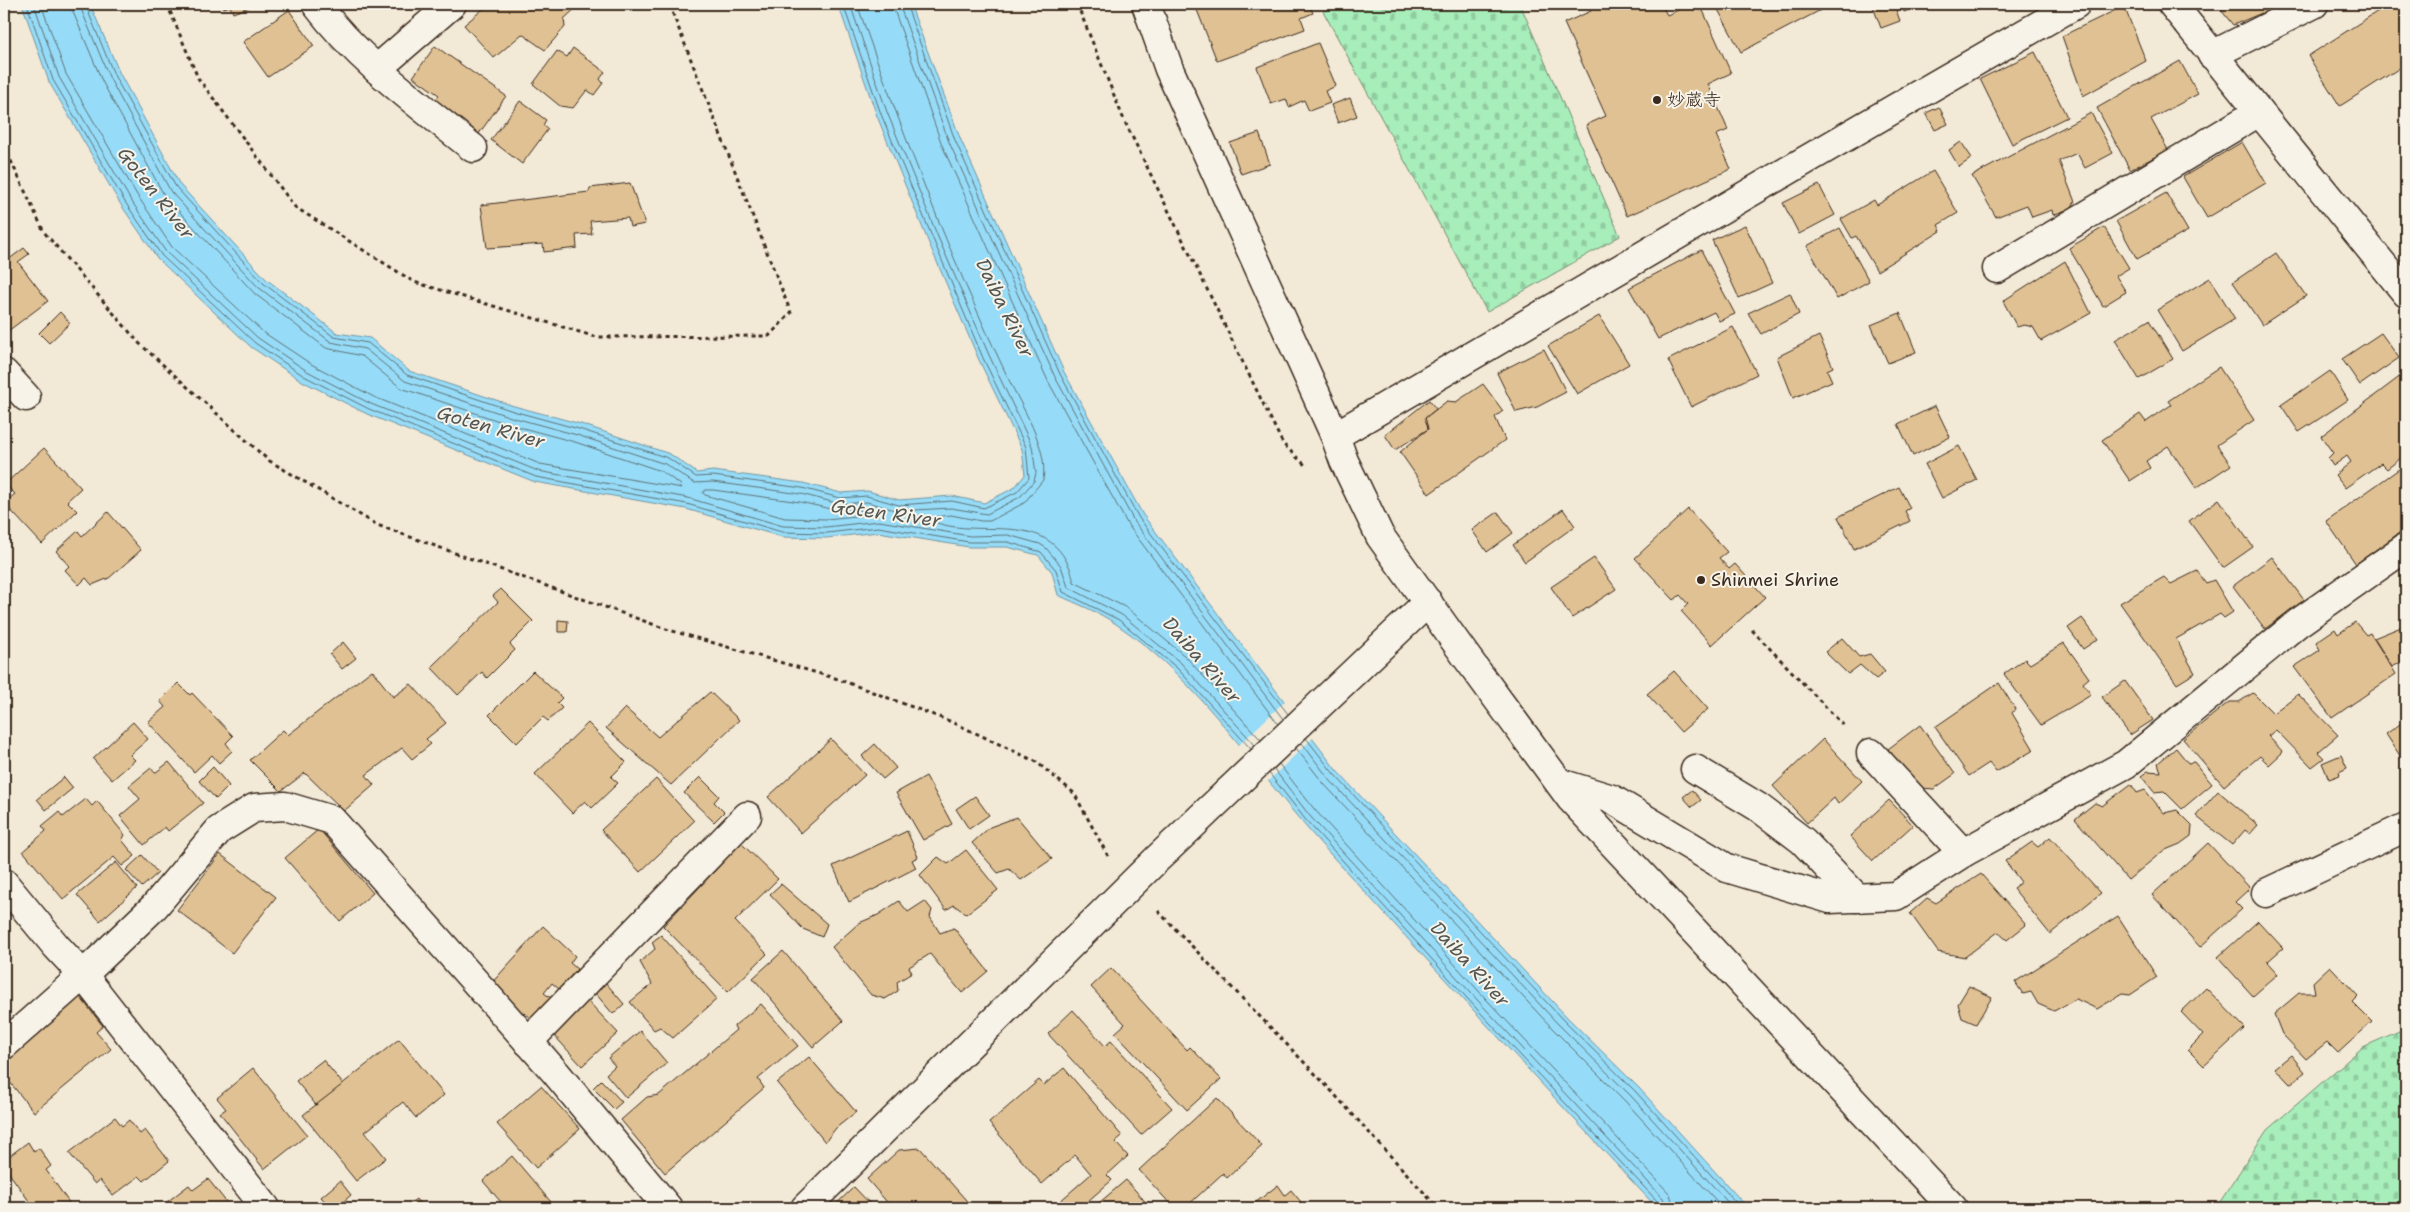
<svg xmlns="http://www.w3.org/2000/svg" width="2410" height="1212" viewBox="0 0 2410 1212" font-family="'Shantell Sans','Klee One',sans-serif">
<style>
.cemetery{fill:url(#cemetery-stones);stroke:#718c6c}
.water{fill:#96dcf8;stroke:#7295a1}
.pier{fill:#f2e9d7}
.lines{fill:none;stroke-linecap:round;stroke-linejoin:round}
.shore{stroke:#5f7175;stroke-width:1}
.building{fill:#e0c193;stroke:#3b2a1e}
.minor-casing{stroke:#3b2a1e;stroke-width:31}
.path{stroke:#3b2a1e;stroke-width:3;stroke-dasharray:4 4;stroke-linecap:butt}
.minor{stroke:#f7f3e8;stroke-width:28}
.poi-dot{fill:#3b2a1e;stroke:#f7f3e8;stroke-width:2}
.labels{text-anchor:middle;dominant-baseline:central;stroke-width:4;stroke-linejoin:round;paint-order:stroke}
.poi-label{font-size:18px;fill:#3b2a1e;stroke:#f7f3e8;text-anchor:start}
.water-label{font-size:19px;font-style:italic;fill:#525654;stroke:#f7f3e8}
</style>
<defs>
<pattern id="cemetery-stones" width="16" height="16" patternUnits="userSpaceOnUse" patternTransform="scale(1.25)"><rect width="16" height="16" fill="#a7eebb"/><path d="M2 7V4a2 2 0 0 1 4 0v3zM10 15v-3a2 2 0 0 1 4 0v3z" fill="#91cca0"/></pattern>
</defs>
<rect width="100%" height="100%" fill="#f2e9d7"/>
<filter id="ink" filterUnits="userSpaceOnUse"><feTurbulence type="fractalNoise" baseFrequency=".02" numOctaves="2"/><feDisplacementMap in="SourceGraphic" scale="10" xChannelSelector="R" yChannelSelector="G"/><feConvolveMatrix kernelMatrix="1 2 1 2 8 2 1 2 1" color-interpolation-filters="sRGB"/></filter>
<g filter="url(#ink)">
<g class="cemetery">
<polygon points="1346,4 1520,4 1620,236 1487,312 1323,11"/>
<polygon points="2406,1028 2406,1208 2216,1208 2267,1130 2363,1047"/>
</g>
<path class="water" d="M22,4H90L120,74L180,185L266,279L337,333L370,338L409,371L514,406L581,424L670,454L697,473L713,471L759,477L803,483L841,493L868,491L899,500L952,496L984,503L1014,488L1025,475L1022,449L979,360L928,241L877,116L838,4H910L960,138L1064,372L1143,515L1337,771L1567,1017L1639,1088L1748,1208H1657C1545,1088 1433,967 1322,845C1255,771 1201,681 1116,624C1099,612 1077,604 1058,595L1052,572L1038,555L1007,547H969L878,532L827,538L782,537L686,509L535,482L367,414L302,381L251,347L158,259L121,205L49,82Z"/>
<polygon class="pier" points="1286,700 1314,737 1267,782 1238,746"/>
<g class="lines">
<g class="shore">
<polyline points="27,4 53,80 125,202 162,256 255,343 304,376 369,409 536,477 687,504 782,532 827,533 878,527 969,542 1008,542 1041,552 1056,570 1063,592 1119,620 1177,668 1251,749"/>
<polyline points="34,4 59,77 130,199 166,252 258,338 307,371 371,404 538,471 688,498 783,526 826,527 879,521 970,536 1008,535 1040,544 1046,548 1061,566 1068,587 1122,615 1181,663 1255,745"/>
<polyline points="41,4 66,74 137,195 172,247 263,332 311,364 374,397 540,464 682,488 681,485 661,471 575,442 508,424 401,388 362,356 326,348 255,294 164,195 103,83 73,12 72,4"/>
<polyline points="79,4 110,79 171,192 258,287 331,342 365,349 405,381 511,417 577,435 665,464 694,483 713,482 801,494 840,504 867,502 898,511 951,508 987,514 1020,497 1034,481 1036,473 1032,446 989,355 938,237 887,112 850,4"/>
<polyline points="85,4 115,77 176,187 263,283 334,337 368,343 407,375 513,411 579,429 668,458 696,477 713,476 758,482 802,488 840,498 867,496 899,505 952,501 984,508 1017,492 1029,478 1026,447 983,358 933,239 881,114 843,4"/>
<path d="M857,4C901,130 950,257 1008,378C1021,406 1049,448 1043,480L1024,503L990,521H981L951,515L934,517L932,521C976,540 1041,509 1068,564C1071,569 1072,576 1074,582L1127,608L1186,657L1261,740"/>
<polyline points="892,4 942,145 1048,381 1128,525 1278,724"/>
<polyline points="899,4 949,142 1055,377 1134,521 1283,719"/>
<polyline points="906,4 955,140 1060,374 1139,518 1288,714"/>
<polygon points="706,490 713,490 800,502 839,511 866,510 868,513 866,515 826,519 785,518 705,495 703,493"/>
<polyline points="1306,738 1334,774 1563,1020 1635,1091 1741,1208"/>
<polyline points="1302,743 1329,779 1558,1024 1631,1096 1733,1208"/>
<polyline points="1296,748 1324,784 1553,1029 1625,1101 1723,1208"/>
<polyline points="1279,764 1315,810 1486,999 1670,1194 1674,1208"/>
<polyline points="1274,769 1309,815 1481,1004 1663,1198 1667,1208"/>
<polyline points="1269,773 1305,819 1476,1008 1659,1203 1660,1208"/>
</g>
</g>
<g class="building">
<polygon points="222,4 257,4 233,13 230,6 224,8"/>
<polygon points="489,4 580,4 564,19 565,27 545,50 522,34 494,58 464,25"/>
<polygon points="1213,4 1223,6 1309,4 1313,13 1301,18 1305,29 1217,61 1197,10"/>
<polygon points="1587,4 1661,4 1667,15 1692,4 1700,4 1731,73 1708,84 1728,130 1716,135 1731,169 1627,216 1586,125 1606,116 1564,23 1591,11"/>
<polygon points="1715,4 1832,4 1741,52"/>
<polygon points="1872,4 1894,4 1900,21 1881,28"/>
<polygon points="1901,4 1924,4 1904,12"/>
<polygon points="2228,4 2272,4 2274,8 2233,25 2221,10"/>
<polygon points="2389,4 2406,4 2406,64 2340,106 2308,56"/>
<polygon points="2124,6 2146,61 2083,96 2062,36"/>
<polygon points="289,10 314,46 268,77 243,42"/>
<polygon points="1318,43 1336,86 1325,91 1330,103 1309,111 1304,100 1289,107 1286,99 1271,104 1257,67"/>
<polygon points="435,46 506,96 478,135 433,104 439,95 413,77"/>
<polygon points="573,48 605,72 600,79 603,83 594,95 587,90 573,108 560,106 533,84 557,51 567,57"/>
<polygon points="2035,52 2067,117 2012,144 1980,79"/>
<polygon points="2180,61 2198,94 2151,119 2168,150 2130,170 2097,108"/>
<polygon points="1350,98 1357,116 1338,123 1331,105"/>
<polygon points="520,101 546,120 543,125 548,129 522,164 491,140"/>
<polygon points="1939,107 1948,124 1935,130 1926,113"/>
<polygon points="2091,113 2113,153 2085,168 2077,153 2059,161 2075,202 2071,208 2053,215 2052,210 2032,217 2027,205 1996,217 1972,176"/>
<polygon points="1259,133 1270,164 1241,174 1230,143"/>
<polygon points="1961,142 1972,158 1959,167 1949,150"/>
<polygon points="2242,142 2266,183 2207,218 2183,177"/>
<polygon points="1933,171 1958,213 1938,225 1941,231 1877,271 1856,236 1852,238 1841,219 1874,200 1877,205"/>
<polygon points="630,183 645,224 630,227 628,218 590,221 592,234 576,235 577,248 544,252 543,244 487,248 481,205 589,192 590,188"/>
<polygon points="1819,185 1835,215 1799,234 1783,203"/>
<polygon points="2166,193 2188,231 2137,259 2116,221"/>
<polygon points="1745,225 1772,283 1739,298 1712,240"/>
<polygon points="2104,227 2129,268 2116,276 2126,292 2103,306 2069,248"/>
<polygon points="1840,228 1869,281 1837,299 1807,246"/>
<polygon points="24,248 29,254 18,262 48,301 4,334 4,263"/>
<polygon points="1701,250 1735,314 1719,321 1714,312 1658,339 1629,288"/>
<polygon points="2276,253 2306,296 2262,325 2233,282"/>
<polygon points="2065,261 2091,313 2041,341 2033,327 2024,325 2017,327 2003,301"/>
<polygon points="2210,278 2235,319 2182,351 2157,310"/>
<polygon points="1790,293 1799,314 1761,334 1748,313"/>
<polygon points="60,312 70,323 49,343 39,333"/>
<polygon points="1900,313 1916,352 1888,363 1871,325"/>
<polygon points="1599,316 1629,364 1577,394 1548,346"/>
<polygon points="2149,320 2173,359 2139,379 2115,340"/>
<polygon points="1733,327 1757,374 1691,407 1668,360"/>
<polygon points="2381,333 2399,358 2360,385 2342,359"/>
<polygon points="1819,336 1833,367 1827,370 1832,381 1793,398 1777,357"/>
<polygon points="1544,349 1566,392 1537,407 1516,412 1497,373"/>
<polygon points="2219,367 2254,420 2217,445 2231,465 2196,488 2168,446 2146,461 2150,468 2130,481 2102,440 2140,414 2146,422 2171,405 2168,401"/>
<polygon points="2330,371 2348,400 2299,432 2281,405"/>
<polygon points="2406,372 2406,454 2387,469 2381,463 2345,488 2335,475 2351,462 2347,456 2333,466 2328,458 2333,453 2321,436"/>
<polygon points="1483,384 1503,411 1495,417 1505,440 1429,494 1400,452 1428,429 1425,418 1447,401 1456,402"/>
<polygon points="1429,400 1436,409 1425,418 1428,429 1395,450 1385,435"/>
<polygon points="1935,406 1950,437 1913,456 1898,424"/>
<polygon points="1959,446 1977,480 1942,498 1925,464"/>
<polygon points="44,448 81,488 67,501 77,511 42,544 4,503 15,494 5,484"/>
<polygon points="2406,464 2406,528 2356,564 2326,521"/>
<polygon points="1899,487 1910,508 1905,511 1910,521 1854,549 1838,517"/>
<polygon points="2219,499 2253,547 2223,568 2189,521"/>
<polygon points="1563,509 1575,526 1525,562 1513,545"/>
<polygon points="1688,509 1727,552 1719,558 1729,569 1735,564 1765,597 1712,645 1681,611 1688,604 1680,595 1674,600 1635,558"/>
<polygon points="108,512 141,550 109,578 92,585 86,578 79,585 65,570 69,566 56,551 78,531 82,536"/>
<polygon points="1498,512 1513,533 1487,552 1472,530"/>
<polygon points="2272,557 2304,600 2265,629 2233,586"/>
<polygon points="1594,558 1616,589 1572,618 1551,587"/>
<polygon points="2197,571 2206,583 2214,580 2233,612 2224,618 2220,614 2176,639 2195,673 2177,684 2120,603 2164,577 2171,584"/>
<polygon points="501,589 533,621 510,644 515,650 487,678 482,672 458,695 431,667 498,602 493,596"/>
<polygon points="2082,618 2098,639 2083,649 2068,628"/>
<polygon points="558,620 568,621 567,632 558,632"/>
<polygon points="2355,622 2366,635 2370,633 2396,674 2332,718 2294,667 2320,650 2316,642 2335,629 2338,634"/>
<polygon points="2406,625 2406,660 2392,667 2374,638"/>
<polygon points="1842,638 1859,657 1870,654 1885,672 1876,679 1860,665 1848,674 1825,652"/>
<polygon points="343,642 356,658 342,669 330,654"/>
<polygon points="2064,643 2089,678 2083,683 2091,695 2041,725 2004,674 2025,659 2030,664"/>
<polygon points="372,670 393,697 411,684 446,723 426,739 431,744 412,759 402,748 366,775 374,785 344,811 305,773 281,791 250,760 283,730 288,735"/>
<polygon points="533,671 562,698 557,703 562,708 548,721 543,717 517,743 489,715"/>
<polygon points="1674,671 1708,709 1681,732 1647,694"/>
<polygon points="2125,681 2153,720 2130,735 2102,697"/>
<polygon points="178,683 190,695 192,693 233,736 226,743 232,751 219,763 212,755 194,772 148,722 165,707 160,701"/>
<polygon points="1999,683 2015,709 2012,713 2034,750 1996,772 1989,763 1969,776 1935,727"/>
<polygon points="710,692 739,720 671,785 606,728 625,708 658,737"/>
<polygon points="2253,693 2273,713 2298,694 2338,735 2318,752 2324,758 2312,767 2276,730 2268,736 2283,752 2269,765 2260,756 2224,786 2183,739 2229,702 2239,702"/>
<polygon points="2406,720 2406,765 2386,734"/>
<polygon points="133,722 148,739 130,755 135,760 112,780 93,759"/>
<polygon points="588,723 626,762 611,777 618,783 592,808 585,801 572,813 535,774"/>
<polygon points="1920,725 1955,774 1934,789 1920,788 1888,749"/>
<polygon points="831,739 865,775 801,833 768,797"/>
<polygon points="1823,739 1862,781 1838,804 1834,798 1807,823 1773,786"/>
<polygon points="875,744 896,768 883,779 862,756"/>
<polygon points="2176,748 2188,763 2194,762 2212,784 2182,809 2164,791 2154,792 2141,776 2148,771 2161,772 2158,763"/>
<polygon points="2341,755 2347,768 2339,772 2340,775 2329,779 2322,763"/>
<polygon points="169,762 203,803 168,831 165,827 144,845 120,816 140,799 129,786 151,768 155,773"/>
<polygon points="213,767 229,786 216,799 199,781"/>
<polygon points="926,776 952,824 923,840 896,793"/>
<polygon points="64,777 73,788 46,810 37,799"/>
<polygon points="700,777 719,796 714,802 724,812 714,822 684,793"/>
<polygon points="656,779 694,821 640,872 601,830"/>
<polygon points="2131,784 2137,793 2145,790 2164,813 2177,810 2192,825 2191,836 2180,844 2163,851 2128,880 2075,819 2095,803 2102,806"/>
<polygon points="1692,790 1701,800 1692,807 1683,797"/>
<polygon points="2218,791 2258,825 2250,834 2245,830 2232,845 2196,816"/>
<polygon points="975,796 989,815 969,829 956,809"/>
<polygon points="86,799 92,806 97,801 125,835 122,840 135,856 122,866 114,857 63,899 23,851 46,831 42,826 59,812 63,817"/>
<polygon points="1889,800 1913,825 1873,861 1850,836"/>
<polygon points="1017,817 1052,859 1021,880 1009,869 998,873 972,843 990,827"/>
<polygon points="319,829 373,893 340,921 285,858"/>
<polygon points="907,831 918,857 912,860 916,868 849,902 833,866"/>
<polygon points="2050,837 2101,893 2050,934 2013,888 2021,882 2005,861 2032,842 2038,847"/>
<polygon points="741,843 778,879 735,921 767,954 728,992 663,926"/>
<polygon points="2208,843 2250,888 2235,902 2242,909 2200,947 2152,895"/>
<polygon points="966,850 998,890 966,914 954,905 946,910 920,875 938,857 948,864"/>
<polygon points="220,854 276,897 232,953 177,910"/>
<polygon points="142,855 158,873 142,887 126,870"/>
<polygon points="116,862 137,888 100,921 77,895"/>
<polygon points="1981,874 2026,925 2007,940 1998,932 1965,957 1938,952 1910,913 1927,898 1936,903"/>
<polygon points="781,884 827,924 822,937 803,929 770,894"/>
<polygon points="899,901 908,912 925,901 932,910 930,917 940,933 954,928 988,971 962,993 930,954 909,967 912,973 897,982 898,991 885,999 871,995 832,947 859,923 878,915"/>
<polygon points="2118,916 2157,977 2130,995 2122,994 2097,1009 2076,999 2054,1011 2038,1004 2031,992 2023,994 2015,982"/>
<polygon points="2258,921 2283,948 2267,962 2278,974 2253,996 2218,957"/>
<polygon points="543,926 575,956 570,963 577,969 559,989 552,983 544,993 551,998 532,1019 525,1013 522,1016 489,986"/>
<polygon points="661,935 717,999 673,1038 660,1027 654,1030 630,1002 652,984 640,962 655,949 652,942"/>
<polygon points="783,951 843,1021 813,1047 753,978"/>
<polygon points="2330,966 2358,996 2352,1002 2372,1022 2338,1053 2327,1042 2306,1059 2282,1034 2274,1014 2299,993 2315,993 2313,982"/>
<polygon points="1111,968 1187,1050 1190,1047 1221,1079 1187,1110 1115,1033 1125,1024 1091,987"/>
<polygon points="606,983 624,1004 613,1014 595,993"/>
<polygon points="1969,986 1992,997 1976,1024 1962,1018 1958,1004"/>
<polygon points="2206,988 2245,1028 2204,1066 2188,1050 2203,1035 2181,1012"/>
<polygon points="80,997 103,1026 96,1032 111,1049 34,1112 4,1075 4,1060"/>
<polygon points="587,1000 618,1033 582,1066 552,1033"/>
<polygon points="761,1004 798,1046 758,1079 764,1088 665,1173 621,1120 647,1097 659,1095 736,1030 734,1026"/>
<polygon points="1073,1010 1105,1046 1111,1041 1172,1108 1141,1135 1048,1034"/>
<polygon points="640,1031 667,1063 626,1098 606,1074 615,1066 608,1058"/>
<polygon points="399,1039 444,1095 416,1118 403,1102 365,1132 386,1158 356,1181 303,1115"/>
<polygon points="2291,1055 2305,1072 2290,1084 2275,1068"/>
<polygon points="809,1057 856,1112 836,1128 825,1142 777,1083"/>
<polygon points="323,1060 343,1084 316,1105 296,1081"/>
<polygon points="253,1068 307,1135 264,1169 220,1113 226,1109 217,1098"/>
<polygon points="1064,1068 1122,1136 1115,1142 1128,1156 1107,1175 1112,1180 1080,1208 1065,1208 1059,1202 1091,1174 1075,1155 1042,1184 989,1123 1039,1080 1044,1085"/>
<polygon points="601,1080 622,1102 614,1109 593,1088"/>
<polygon points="541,1086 580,1129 536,1168 497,1124"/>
<polygon points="1217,1098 1262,1146 1227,1178 1223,1173 1185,1208 1174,1208 1139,1170"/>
<polygon points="115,1117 122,1126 129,1120 140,1134 145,1130 169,1161 144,1181 139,1176 113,1196 100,1180 95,1184 69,1153"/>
<polygon points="28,1142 34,1152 39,1148 51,1166 46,1170 70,1204 65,1208 34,1208 4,1166 4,1160"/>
<polygon points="920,1148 973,1208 892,1208 867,1179 899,1150"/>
<polygon points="512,1156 556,1208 506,1208 483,1181"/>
<polygon points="208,1179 231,1208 159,1208 189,1185 193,1190"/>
<polygon points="1126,1180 1151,1208 1093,1208"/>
<polygon points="340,1181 351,1195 336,1208 331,1208 321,1197"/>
<polygon points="1278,1185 1285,1195 1291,1190 1306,1208 1259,1208 1255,1203"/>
<polygon points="854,1187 874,1208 832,1208"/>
<polygon points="416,1199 423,1208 404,1208"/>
</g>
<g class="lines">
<defs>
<g id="minor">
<path d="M316,4C359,61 417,103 473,148"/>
<polyline points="1146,4 1169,69 1335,436 1344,461 1380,536 1465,655 1571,799 1953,1208"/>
<polyline points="2172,4 2406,293"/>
<polyline points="2212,55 2314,4"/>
<polyline points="377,69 452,4"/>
<polyline points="1997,269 2259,112"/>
<polyline points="4,373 26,397"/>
<path d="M1335,436C1582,292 1828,145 2076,4"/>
<polyline points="1871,753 1963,853 2126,764 2298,623 2406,547"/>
<polyline points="1695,769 1758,807 1803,841 1857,898"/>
<polyline points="1560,783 1612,799 1727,868 1830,899 1896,896 1963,853"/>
<polyline points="4,883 56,946 83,975 266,1208"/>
<polyline points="2266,893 2406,827"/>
<polyline points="528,1042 747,816"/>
<polyline points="4,1045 83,975 154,907 219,830 254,808 285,806 332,820 556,1073 668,1208"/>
<polyline points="805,1208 1157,859 1428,602"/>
</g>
</defs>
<use href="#minor" class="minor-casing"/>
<g class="path">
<polyline points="167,4 198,78 295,207 414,282 596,337 769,336 791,313 669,4"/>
<polyline points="1077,4 1124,120 1283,444 1305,465"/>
<polyline points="4,146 44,232 139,343 268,460 377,525 669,630 838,679 952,722 1035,761 1074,793 1108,856"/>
<polyline points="1752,630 1846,728"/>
<polyline points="1158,911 1325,1084 1438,1208"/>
</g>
<use href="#minor" class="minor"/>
</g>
</g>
<g class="poi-dot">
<circle cx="1657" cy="100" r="5"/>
<circle cx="1701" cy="580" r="5"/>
</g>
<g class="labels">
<g class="poi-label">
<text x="1667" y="100">妙蔵寺</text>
<text x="1711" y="580">Shinmei Shrine</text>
</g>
<g class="water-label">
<text transform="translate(156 193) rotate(52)">Goten River</text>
<text transform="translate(1005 308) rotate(64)">Daiba River</text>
<text transform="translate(491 427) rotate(16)">Goten River</text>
<text transform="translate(886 513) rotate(8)">Goten River</text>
<text transform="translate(1202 660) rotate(49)">Daiba River</text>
<text transform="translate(1470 964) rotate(48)">Daiba River</text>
</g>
</g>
<rect width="2410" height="1212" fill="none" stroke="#f7f3e8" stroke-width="20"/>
<rect x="10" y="10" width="2390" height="1192" fill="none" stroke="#3b2a1e" stroke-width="2" filter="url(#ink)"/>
</svg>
